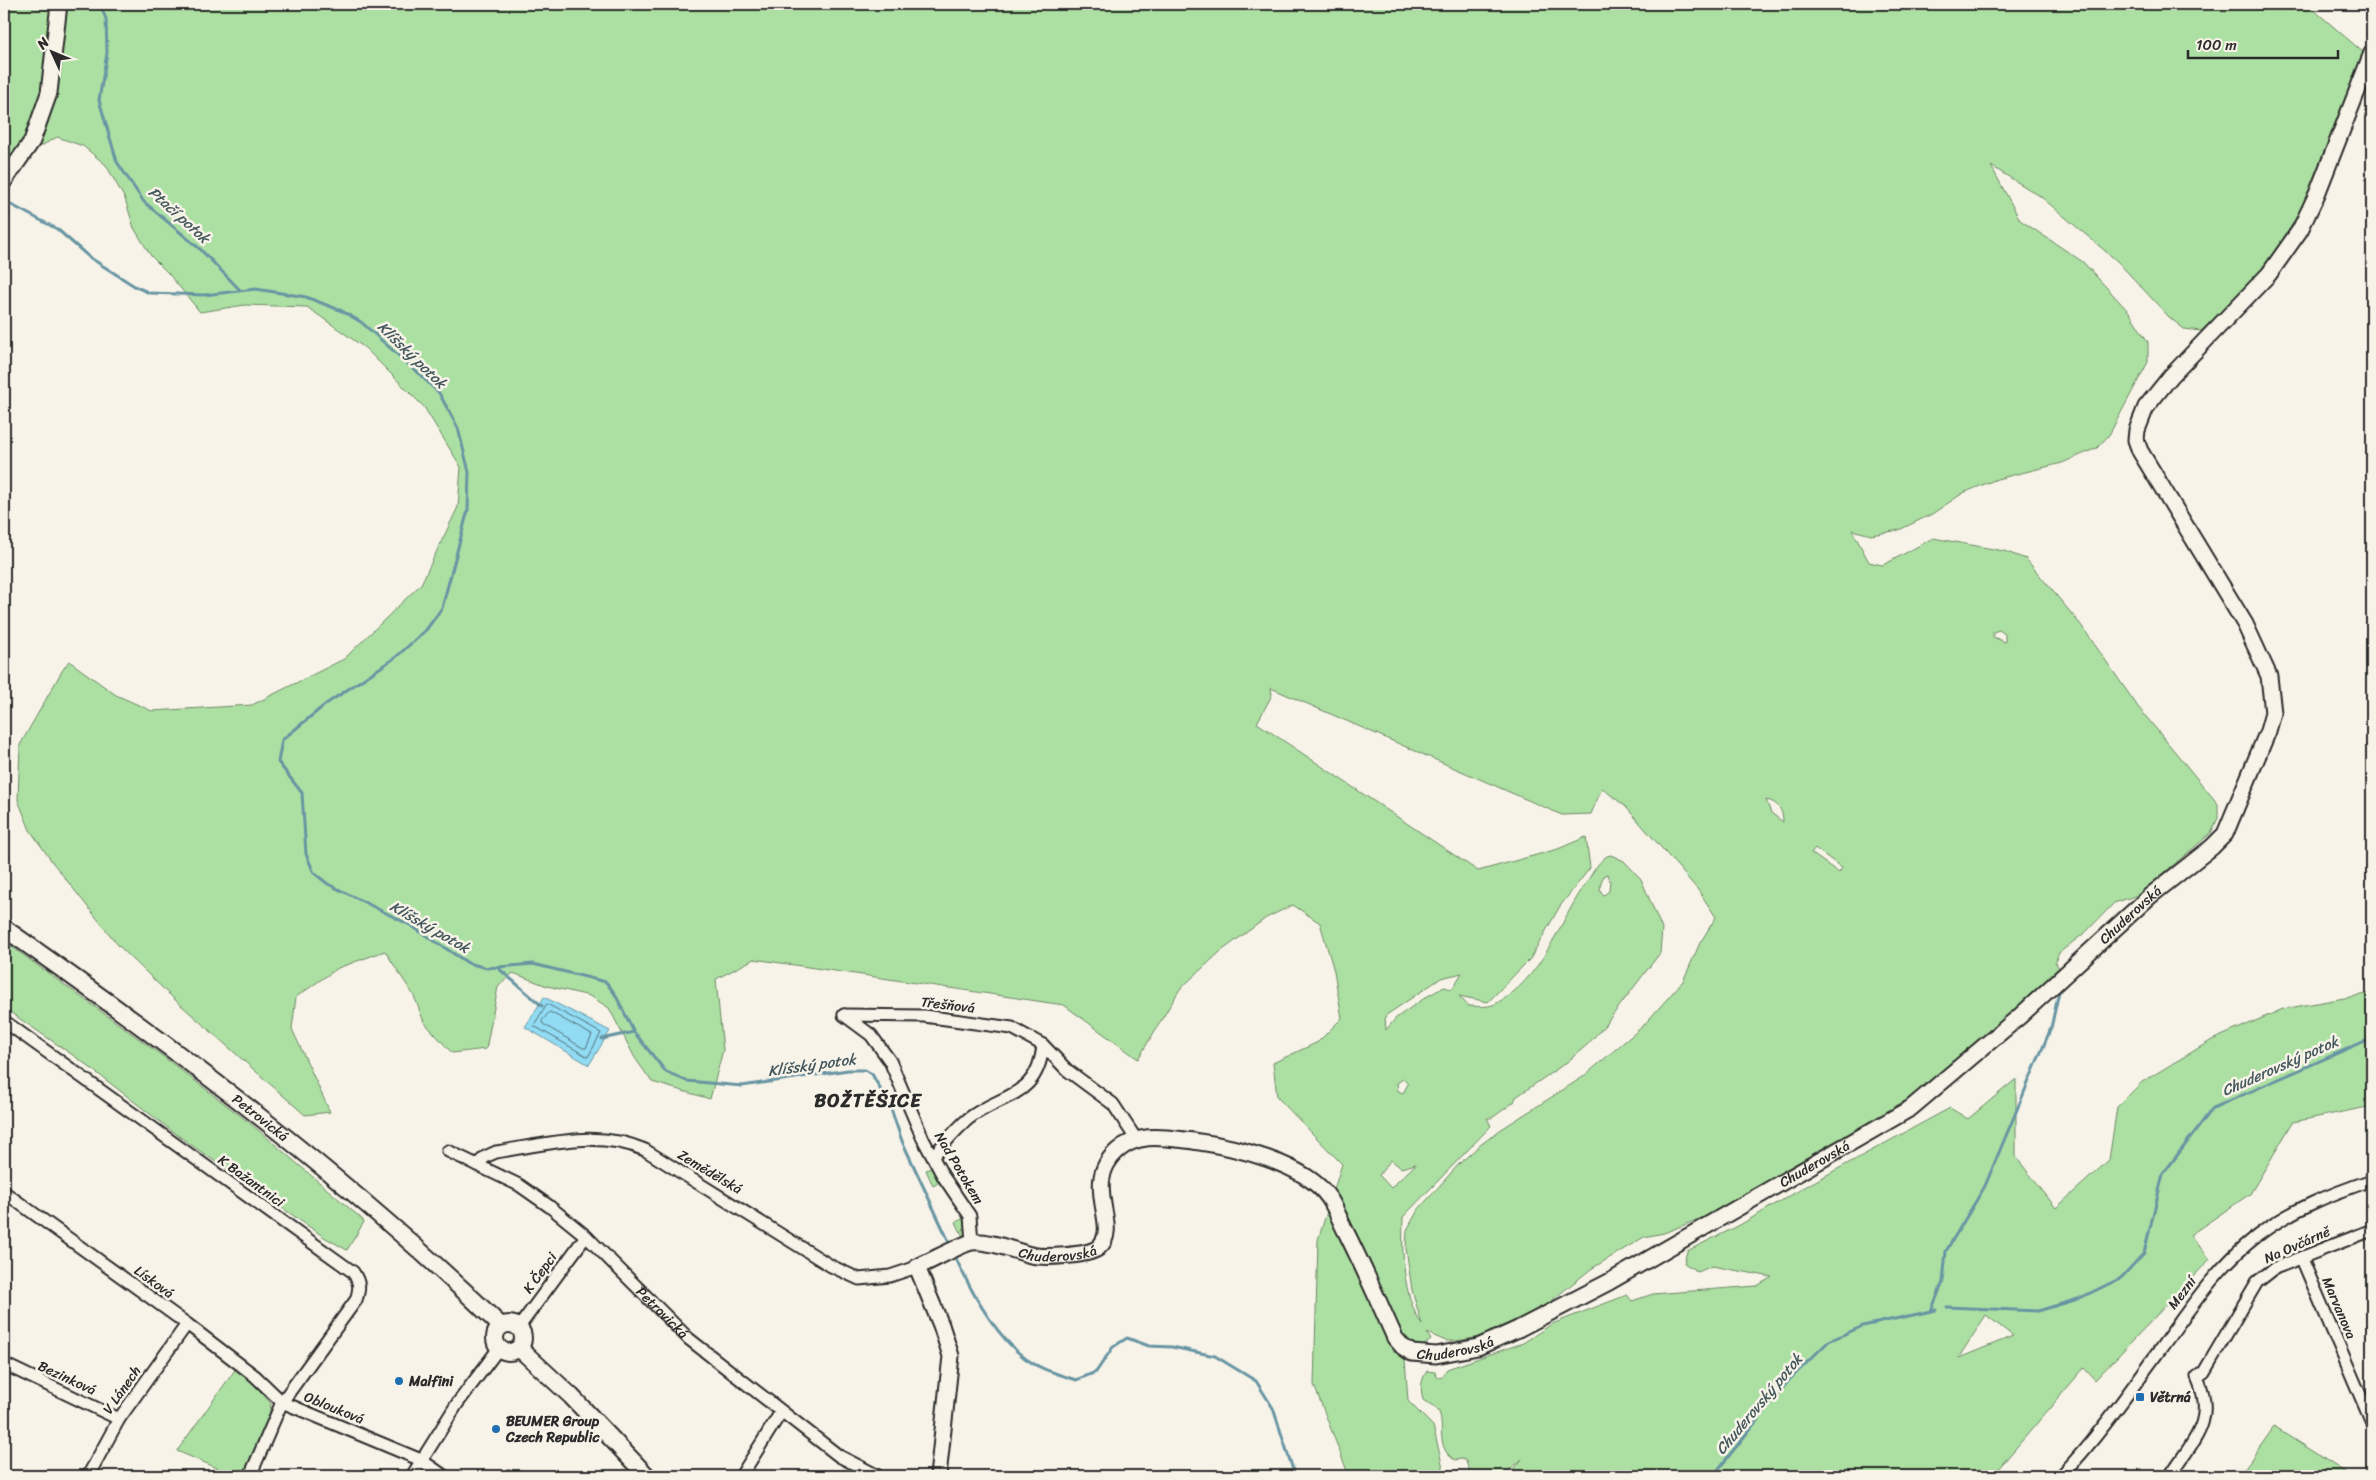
<svg xmlns="http://www.w3.org/2000/svg" width="2376" height="1480" viewBox="0 0 2376 1480" font-family="Sriracha,sans-serif">
<style>
.green{fill:#ace0a2;stroke:#6c8666;fill-rule:evenodd}
.water{fill:#91dbf3;stroke:#6895a3}
.lines{fill:none;stroke-linecap:round;stroke-linejoin:round}
.shore{stroke:#54717b;stroke-width:1}
.stream{stroke:#6895a3;stroke-width:3}
.minor-casing{stroke:#2b2b2b;stroke-width:15}
.tertiary-casing{stroke:#2b2b2b;stroke-width:19}
.secondary-casing{stroke:#2b2b2b;stroke-width:20}
.minor{stroke:#f7f3e8;stroke-width:11}
.tertiary{stroke:#f7f3e8;stroke-width:15}
.secondary{stroke:#f7f3e8;stroke-width:16}
.poi-dot{fill:#1f6fb2;stroke:#f7f3e8;stroke-width:2}
.labels{text-anchor:middle;dominant-baseline:central;stroke-width:5;stroke-linejoin:round;paint-order:stroke}
.street-label{font-size:14px;fill:#2b2b2b;stroke:#f7f3e8}
.poi-label{font-size:14px;font-weight:bold;fill:#2b2b2b;stroke:#f7f3e8;text-anchor:start}
.water-label{font-size:15px;font-style:italic;fill:#44575d;stroke:#f7f3e8}
.district-label{font-size:19px;font-weight:bold;letter-spacing:1px;fill:#2b2b2b;stroke:#f7f3e8}
</style>
<rect width="100%" height="100%" fill="#f7f3e8"/>
<filter id="ink" filterUnits="userSpaceOnUse"><feTurbulence type="fractalNoise" baseFrequency=".02" numOctaves="2"/><feDisplacementMap in="SourceGraphic" scale="10" xChannelSelector="R" yChannelSelector="G"/><feConvolveMatrix kernelMatrix="1 2 1 2 8 2 1 2 1" color-interpolation-filters="sRGB"/></filter>
<g filter="url(#ink)">
<g class="green">
<path d="M4,4H2307L2364,53L2301,209L2264,272L2201,331L2184,329L2169,317L2117,261L2040,196L1991,166L2020,220L2083,262L2129,312L2148,342V362L2109,435L2097,448L2062,463L1997,479L1963,493L1932,514L1899,530L1871,535L1852,530L1869,562L1882,565L1889,562L1933,538L2004,551L2026,559L2081,625L2138,707L2218,804V818L2211,833L2138,895L2114,903L2087,931L2059,953L2055,962L2061,971L1930,1090L1841,1139L1796,1168L1709,1215L1664,1233L1644,1237L1591,1269L1546,1305L1496,1332L1476,1338L1455,1341H1446L1427,1333L1431,1340L1405,1359L1408,1401L1433,1426L1445,1476H1349L1314,1385L1318,1240L1342,1164L1277,1097L1273,1063L1318,1042L1342,1018L1334,971L1320,923L1293,905L1266,918L1220,952L1180,989L1138,1059L1064,1005L754,959L716,979L723,1050L710,1099L652,1082L635,1058L609,1008L590,996L547,986L513,973L498,987L486,1049L452,1053L424,1022L414,996L385,951L338,968L296,997L292,1029L330,1112L305,1115L173,998L118,945L53,863L30,830L18,800L20,745L62,671L69,661L116,695L152,711L252,705L344,659L421,584L458,507L461,467L424,407L365,348L307,307L245,305L200,312L168,273L151,256L134,228L125,199L106,165L83,146L57,137L4,167ZM1999,630L2005,634V642L1993,637V632ZM1271,688L1562,815L1591,814L1602,788L1626,807L1698,890L1716,917L1700,943L1683,981L1643,1026L1583,1077L1500,1130L1479,1146L1459,1164L1418,1210L1407,1230L1406,1248L1412,1290L1422,1325C1402,1295 1402,1251 1403,1217L1491,1126L1487,1118H1492L1514,1102L1516,1097L1567,1062L1588,1044L1605,1025L1660,953L1662,929L1641,879L1624,861L1611,855L1607,856C1598,862 1592,874 1586,883C1558,924 1542,980 1495,1004C1487,1008 1476,1006 1468,1006L1459,996L1488,1002L1530,959L1560,906L1590,868L1586,837L1558,849L1478,871L1257,723L1272,695ZM1766,800C1778,802 1783,810 1783,822L1771,813ZM1815,848L1842,868L1839,873L1811,853ZM1608,874L1610,881L1609,891L1604,895C1597,890 1601,882 1604,875ZM1462,973L1452,989L1444,987L1426,997L1396,1018L1386,1030L1385,1016L1441,978ZM1403,1079L1408,1084L1403,1093L1398,1091L1397,1083ZM1391,1160L1401,1168L1416,1164L1391,1188L1379,1175Z"/>
<polygon points="4,941 160,1054 251,1124 362,1219 364,1222 347,1250 324,1237 180,1137 80,1060 4,1008"/>
<path d="M2372,993V1106L2293,1122L2250,1194L2190,1235L2210,1259L2095,1380L2084,1368L1992,1476H1509L1522,1459C1509,1471 1497,1480 1481,1473C1477,1471 1474,1473 1469,1471L1466,1461L1462,1459L1455,1460C1435,1448 1445,1427 1439,1412C1436,1406 1428,1404 1423,1400C1420,1389 1421,1380 1427,1371L1435,1372L1437,1377L1443,1376L1447,1369L1523,1343L1552,1324L1627,1295L1632,1301L1653,1294L1757,1286L1772,1277L1712,1266L1698,1272L1684,1263L1687,1251L1738,1226L1810,1184L1950,1108L1968,1119L2016,1079V1157L2056,1208L2109,1160L2117,1107L2142,1082L2212,1040L2283,1009ZM1986,1315L2013,1336L1959,1358V1357Z"/>
<polygon points="934,1167 942,1181 933,1186 926,1170"/>
<polygon points="966,1217 969,1239 965,1241 956,1222"/>
<polygon points="237,1367 256,1385 271,1404 269,1415 243,1476 236,1476 177,1451"/>
<polygon points="2274,1427 2351,1476 2239,1476"/>
</g>
<polygon class="water" points="544,997 610,1031 589,1065 525,1027"/>
<g class="lines">
<g class="shore">
<polygon points="547,1004 601,1033 588,1057 534,1026"/>
<polygon points="550,1012 592,1035 586,1048 583,1048 543,1024 542,1021"/>
</g>
<g class="stream">
<polyline points="100,4 106,19 107,53 99,100 117,162 144,202 200,249 240,290"/>
<polyline points="4,201 57,229 89,257 136,287 150,293 204,295 256,289 306,297 342,311 361,322 417,372 439,393 458,428 469,472 468,510 442,608 426,630 396,657 326,704 282,740 278,762 302,793 306,854 314,873 328,884 410,925 468,963 487,968 533,964 606,982 615,994 634,1032 666,1072 687,1081 742,1086 848,1070 865,1070 872,1074 891,1109 902,1141 951,1246"/>
<polyline points="497,967 542,1006"/>
<polyline points="602,1039 634,1032"/>
<path d="M954,1254C970,1290 995,1335 1026,1359C1041,1370 1059,1374 1076,1380L1096,1372L1113,1347L1127,1338L1149,1346L1172,1347L1215,1356L1256,1381L1273,1408L1295,1476"/>
<polyline points="1947,1307 2038,1311 2078,1299 2121,1278 2144,1253 2163,1174 2213,1108 2372,1038"/>
<polyline points="1931,1311 1943,1282 1946,1251 1985,1186 2051,1028 2060,987"/>
<polyline points="1713,1476 1789,1380 1829,1341 1863,1326 1936,1310"/>
</g>
<defs>
<g id="minor">
<path d="M844,1015L924,1016L1012,1028L1043,1045C1038,1099 1001,1093 968,1119C955,1130 944,1144 933,1156"/>
<polyline points="844,1015 871,1035 890,1061 923,1139 943,1176 970,1216 972,1242"/>
<path d="M4,1021L353,1272C360,1283 360,1288 356,1300L282,1402L255,1376L187,1324L4,1192"/>
<polyline points="1043,1045 1067,1070 1113,1104 1136,1139"/>
<path id="s1" d="M448,1151L519,1185L549,1206L586,1236L689,1339L839,1456L878,1476"/>
<path d="M477,1165L485,1157L496,1152C547,1144 596,1129 645,1150L831,1266L859,1279L890,1276L917,1267"/>
<polyline points="2302,1259 2372,1423"/>
<polyline points="519,1327 586,1236"/>
<polyline points="4,1364 119,1419"/>
<polyline points="88,1476 119,1419 187,1324"/>
<polyline points="250,1476 282,1402 421,1460 444,1476"/>
<polyline points="412,1476 457,1404 499,1348"/>
<polyline points="741,1476 781,1412"/>
<path d="M2061,1476C2098,1437 2129,1392 2161,1348C2190,1308 2217,1267 2257,1236C2292,1209 2331,1194 2372,1180"/>
<path d="M2170,1476C2193,1440 2217,1421 2197,1377L2204,1372L2257,1282L2275,1268L2372,1230"/>
</g>
<g id="tertiary">
<polyline points="4,181 32,141 49,93 59,4"/>
<path id="s2" d="M938,1476L951,1356L941,1325L917,1267C929,1262 962,1244 972,1242C989,1240 1015,1251 1031,1255C1044,1258 1087,1256 1098,1248C1123,1227 1080,1185 1117,1151C1139,1131 1166,1138 1193,1141C1231,1146 1306,1163 1329,1198C1336,1208 1340,1221 1346,1232C1363,1266 1379,1302 1395,1338L1403,1347L1412,1353L1436,1355L1478,1347L1518,1329L1609,1282L1911,1108L2020,1016L2150,896L2212,847L2225,834L2268,731L2273,713L2269,676L2245,624L2140,451L2136,440L2137,430L2146,407L2171,376L2269,274L2300,230L2317,194L2372,53"/>
</g>
<g id="secondary">
<path id="s3" d="M4,928C178,1050 348,1178 501,1326"/>
<circle cx="509" cy="1338" r="14"/>
<polyline points="519,1348 571,1396 647,1476"/>
</g>
</defs>
<use href="#minor" class="minor-casing"/>
<use href="#tertiary" class="tertiary-casing"/>
<use href="#secondary" class="secondary-casing"/>
<use href="#minor" class="minor"/>
<use href="#tertiary" class="tertiary"/>
<use href="#secondary" class="secondary"/>
</g>
</g>
<g class="poi-dot">
<circle cx="399" cy="1381" r="5"/>
<rect x="2135" y="1392" width="10" height="10" rx="2.5"/>
<circle cx="496" cy="1429" r="5"/>
</g>
<g class="labels">
<g class="street-label">
<text stroke="none"><textPath href="#s2" startOffset="1772">Chuderovská</textPath></text>
<text transform="translate(948 1005) rotate(7)">Třešňová</text>
<text stroke="none"><textPath href="#s3" startOffset="319">Petrovická</textPath></text>
<text stroke="none"><textPath href="#s2" startOffset="1368">Chuderovská</textPath></text>
<text transform="translate(959 1168) rotate(59)">Nad Potokem</text>
<text transform="translate(710 1172) rotate(31)">Zemědělská</text>
<text transform="translate(251 1181) rotate(36)">K Bažantnici</text>
<text transform="translate(2297 1245) rotate(-24)">Na Ovčárně</text>
<text stroke="none"><textPath href="#s2" startOffset="364">Chuderovská</textPath></text>
<text transform="translate(540 1273) rotate(-54)">K Čepci</text>
<text transform="translate(154 1282) rotate(36)">Lísková</text>
<text transform="translate(2182 1293) rotate(-53)">Mezní</text>
<text transform="translate(2339 1308) rotate(67)">Marvanova</text>
<text stroke="none"><textPath href="#s1" startOffset="271">Petrovická</textPath></text>
<text stroke="none"><textPath href="#s2" startOffset="962">Chuderovská</textPath></text>
<text transform="translate(67 1378) rotate(25)">Bezinková</text>
<text transform="translate(122 1390) rotate(-55)">V Lánech</text>
<text transform="translate(334 1408) rotate(22)">Oblouková</text>
</g>
<g class="poi-label">
<text x="409" y="1381">Malfini</text>
<text x="2150" y="1397">Větrná</text>
<text x="506" y="1421">BEUMER Group<tspan x="506" dy="16">Czech Republic</tspan></text>
</g>
<g class="water-label">
<text transform="translate(179 215) rotate(42)">Ptačí potok</text>
<text transform="translate(412 355) rotate(44)">Klíšský potok</text>
<text transform="translate(430 927) rotate(30)">Klíšský potok</text>
<text transform="translate(812 1065) rotate(-8)">Klíšský potok</text>
<text transform="translate(2280 1066) rotate(-24)">Chuderovský potok</text>
<text transform="translate(1759 1404) rotate(-50)">Chuderovský potok</text>
</g>
<g class="district-label">
<text x="868" y="1100">BOŽTĚŠICE</text>
</g>
</g>
<rect width="2376" height="1480" fill="none" stroke="#f7f3e8" stroke-width="20"/>
<rect x="10" y="10" width="2356" height="1460" fill="none" stroke="#2b2b2b" stroke-width="2" filter="url(#ink)"/>
<g transform="translate(52 52) rotate(314)" stroke="#f7f3e8" stroke-width="4" paint-order="stroke">
<path d="M0-4L9 19L0 12L-9 19Z" fill="#2b2b2b"/>
<text y="-8" font-size="14" font-weight="bold" text-anchor="middle" fill="#2b2b2b">N</text>
</g>
<path d="M2188 50v8h150v-8" fill="none" stroke="#2b2b2b" stroke-width="2.5"/>
<text x="2196" y="50" font-size="15" fill="#2b2b2b" stroke="#f7f3e8" stroke-width="4" paint-order="stroke">100 m</text>
</svg>
